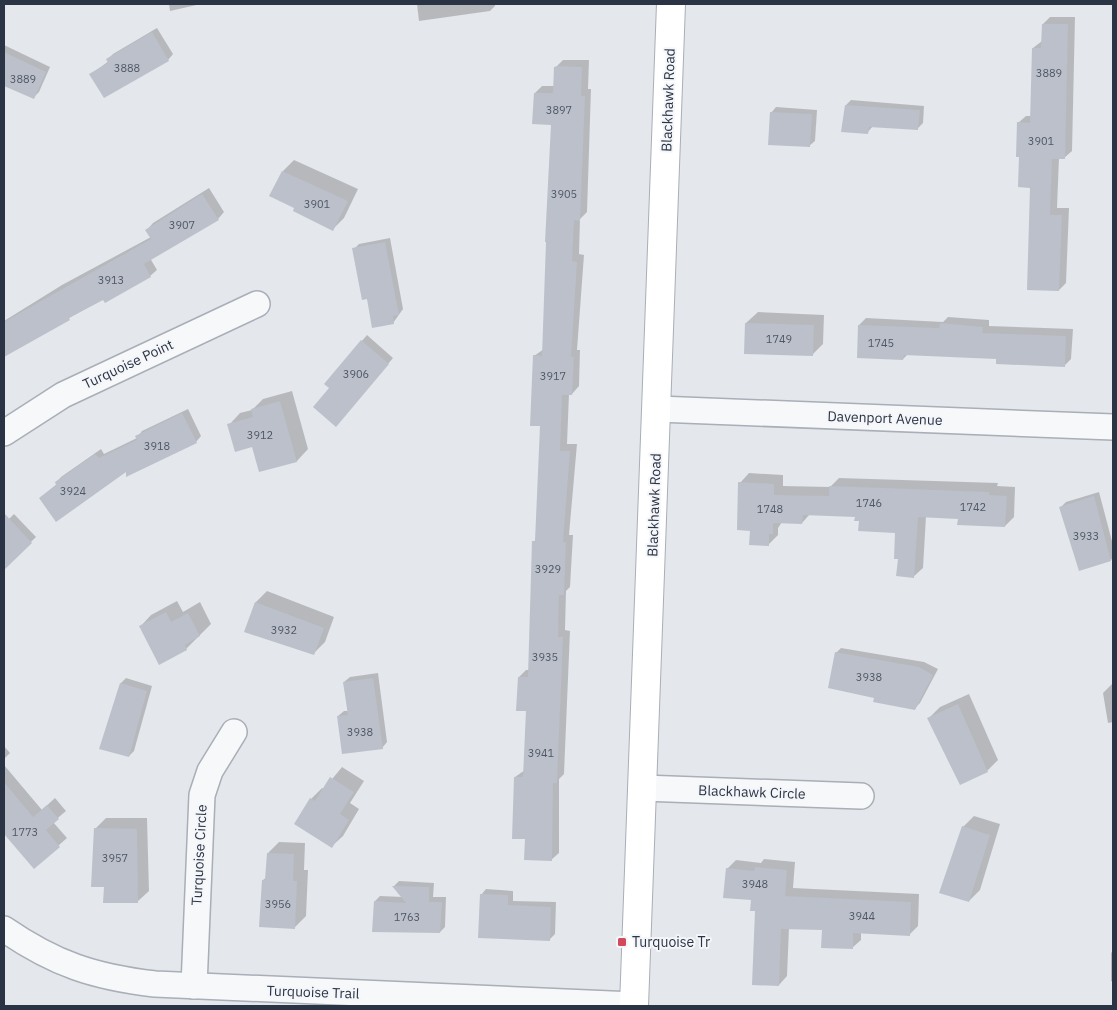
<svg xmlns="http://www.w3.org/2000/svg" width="1117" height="1010" viewBox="0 0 1117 1010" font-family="'IBM Plex Sans',sans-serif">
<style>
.shadow{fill:#0003}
.building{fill:#bbc0ca}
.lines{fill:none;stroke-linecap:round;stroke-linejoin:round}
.street-casing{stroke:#a9aeb7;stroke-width:28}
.secondary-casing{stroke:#a9aeb7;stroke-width:30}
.street{stroke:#f7f8fa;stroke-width:25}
.secondary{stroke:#fff;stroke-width:28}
.poi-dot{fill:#d1495b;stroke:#f4f6f9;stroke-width:2}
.labels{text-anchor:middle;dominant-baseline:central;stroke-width:4;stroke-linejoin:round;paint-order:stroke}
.number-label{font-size:11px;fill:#4f5766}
.street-label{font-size:14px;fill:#2b3445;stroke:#f4f6f9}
.poi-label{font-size:14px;fill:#2b3445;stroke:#f4f6f9;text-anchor:start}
</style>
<rect width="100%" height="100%" fill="#e4e7ec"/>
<g class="shadow">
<polygon points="169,4 201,4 170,11"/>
<polygon points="417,4 495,4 495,6 490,11 419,21"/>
<polygon points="1050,17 1075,17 1072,151 1064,158 1059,158 1057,208 1069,208 1066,283 1059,290 1032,187 1020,156 1018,123 1026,116 1031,116 1033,48 1042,41 1043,24"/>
<polygon points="157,28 173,54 168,60 91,74 109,61 108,59 113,54"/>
<polygon points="4,45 50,67 39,92 34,97 4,84"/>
<polygon points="563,60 589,60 588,89 591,89 587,212 580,219 579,254 584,255 577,350 580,350 579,386 572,394 569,394 567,444 577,444 569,535 573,535 570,587 566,591 565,630 570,631 564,774 559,779 559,853 551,860 526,838 515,777 525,770 527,710 519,677 526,670 529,670 534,542 536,539 541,425 534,356 544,349 552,124 535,93 542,86 555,86 555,68"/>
<polygon points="851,100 924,106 923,123 918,128 873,126 867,133 846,105"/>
<polygon points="776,107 817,110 815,141 809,146 771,113"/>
<polygon points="294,160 358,189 344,218 333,229 296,207 283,171"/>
<polygon points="209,188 224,212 218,219 150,258 157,270 150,276 104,298 6,354 4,350 4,321 62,285 151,237 147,230 153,223"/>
<polygon points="390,238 403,309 393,323 368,298 354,249 359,244"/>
<polygon points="758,312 824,315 823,344 812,355 746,323"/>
<polygon points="948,317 989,320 989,326 1073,329 1071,359 1064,366 997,358 908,354 903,359 859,325 866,318 943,322"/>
<polygon points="367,335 393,358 341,420 330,388 325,384"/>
<polygon points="292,391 308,449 297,461 260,471 253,445 229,425 240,413 252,410 263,399"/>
<polygon points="188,409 201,436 196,442 128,470 40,498 57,484 56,483 61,477 101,449 104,454 137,438 142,431"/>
<polygon points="749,473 783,475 783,486 830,487 839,478 998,483 997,486 1015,487 1014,517 1005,526 959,517 926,516 923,568 913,577 900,557 896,532 856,516 810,514 802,523 782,522 778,528 778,535 768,545 751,529 740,483"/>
<polygon points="1099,492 1113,545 1113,558 1111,560 1060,508 1066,502"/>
<polygon points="14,514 36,537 4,568 4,524"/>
<polygon points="267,591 334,617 325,642 313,654 245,631 256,602"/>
<polygon points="177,601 183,612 200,602 211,624 186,649 140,627 151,615"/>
<polygon points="841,648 924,662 938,669 920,703 915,708 875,697 836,653"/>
<polygon points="378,673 387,742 382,748 338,716 344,711 348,711 344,682 350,677"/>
<polygon points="126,678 152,686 134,751 129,756 101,748 121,683"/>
<polygon points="1113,683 1113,722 1108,723 1103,693"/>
<polygon points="969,694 998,760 987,771 929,718 940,707"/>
<polygon points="4,746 10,753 4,759"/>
<polygon points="4,765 42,810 55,798 66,811 53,822 67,838 34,867 4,832"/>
<polygon points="342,767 364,781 350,803 359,809 343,836 332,846 311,799 322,788 324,789"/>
<polygon points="974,816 1000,824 980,890 969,901 963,827"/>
<polygon points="106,818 147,818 149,891 137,902 105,886 95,829"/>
<polygon points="279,842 305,843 304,870 308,870 306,916 295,927 263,880 267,877 268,853"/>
<polygon points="764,859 795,862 793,888 919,894 918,926 910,934 861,932 861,940 852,948 823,929 789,928 787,976 779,985 752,899 727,869 736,860 761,863"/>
<polygon points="399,881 434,883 433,897 446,897 445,927 440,932 375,901 380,896 404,897 394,886"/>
<polygon points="486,889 513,891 513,901 556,902 555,934 549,940 481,895"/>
<polygon points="1113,950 1113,982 1111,981 1111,953"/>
</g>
<g class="building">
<polygon points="1042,24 1068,24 1065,159 1052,159 1050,215 1062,215 1059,291 1027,290 1030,188 1018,187 1019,157 1016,157 1017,122 1030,123 1032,48 1041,48"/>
<polygon points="152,32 169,61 104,98 89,74 108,63 106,59"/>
<polygon points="4,52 46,72 34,99 4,86"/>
<polygon points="558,66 582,67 581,96 585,96 580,221 574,220 572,261 577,262 571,357 574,357 572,395 562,395 560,451 570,451 563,542 566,542 564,595 559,595 558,637 563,637 557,783 553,783 552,861 524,860 525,839 512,839 514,777 523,777 526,711 516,711 518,677 528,677 532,541 535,541 540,426 530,426 533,355 542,356 546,242 545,242 551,125 532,124 534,93 553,93 554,67"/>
<polygon points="845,105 920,110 918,130 869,127 868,134 841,132"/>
<polygon points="770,112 812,114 810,147 768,145"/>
<polygon points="282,171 348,201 333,231 293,211 294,208 269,196"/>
<polygon points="202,194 219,220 144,264 151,277 105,303 103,300 69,318 70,320 4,357 4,322 151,239 145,230"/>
<polygon points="385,242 399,315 393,316 394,324 372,328 367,299 362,300 352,248"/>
<polygon points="745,323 814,325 813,356 744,354"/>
<polygon points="940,323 983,327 982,333 1066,336 1065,367 996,364 996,359 904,355 903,360 857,358 858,325 939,328"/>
<polygon points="361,340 389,364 336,427 313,407 329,388 324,384"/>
<polygon points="280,401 297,462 259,472 252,447 235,452 227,424 253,417 251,409"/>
<polygon points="182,413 197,443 126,477 126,472 56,522 39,498 56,485 55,482 95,454 99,458 137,440 135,436"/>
<polygon points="738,482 774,484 774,495 829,496 829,486 989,492 989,495 1007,496 1005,527 957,525 958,519 918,517 914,578 896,576 898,559 894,559 895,533 858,531 859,521 854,521 855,517 803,515 802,524 773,523 773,534 769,534 769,546 749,545 750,531 737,530"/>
<polygon points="1094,496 1111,561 1079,571 1059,507"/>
<polygon points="4,513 32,543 4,570"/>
<polygon points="255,602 324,628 314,655 244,632"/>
<polygon points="166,612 171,622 188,613 200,636 185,645 187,650 159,665 139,626"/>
<polygon points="835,652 919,667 933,675 915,710 873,702 874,698 828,688"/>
<polygon points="373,678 383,749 342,754 337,716 348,715 343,682"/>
<polygon points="120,683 147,691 129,757 99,749"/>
<polygon points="958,704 988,772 960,785 927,718"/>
<polygon points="330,777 354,792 340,814 349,820 332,848 294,824 310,798 315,801"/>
<polygon points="4,782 33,817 47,805 59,819 46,830 60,847 34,869 4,834"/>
<polygon points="962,826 990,835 969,902 939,893"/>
<polygon points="94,828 137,829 138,903 103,903 104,887 91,887"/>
<polygon points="267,853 294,854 293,881 297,881 295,929 259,927 262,880 265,880"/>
<polygon points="755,867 787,870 785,896 911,902 910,936 853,933 853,949 821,948 822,930 781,929 779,986 752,985 755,911 750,911 751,900 723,898 726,868 754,871"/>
<polygon points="392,886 429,887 429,902 442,902 440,933 372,932 374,901 406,903"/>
<polygon points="480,894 508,895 508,905 551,907 550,941 478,938"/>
</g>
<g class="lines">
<defs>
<g id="street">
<polyline points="658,409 1113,427"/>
<polyline points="4,433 63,395 257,304"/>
<polyline points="643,788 861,796"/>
<path d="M4,929C55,964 94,977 155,984L634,1005"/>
<polyline points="194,986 202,795 210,771 234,732"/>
</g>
<polyline id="secondary" points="634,1006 671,4"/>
</defs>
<use href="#street" class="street-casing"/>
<use href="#secondary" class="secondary-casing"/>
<use href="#street" class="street"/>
<use href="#secondary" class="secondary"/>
</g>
<rect class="poi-dot" x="617" y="937" width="10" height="10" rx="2.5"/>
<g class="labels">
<g class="number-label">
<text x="127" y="68">3888</text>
<text x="1049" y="73">3889</text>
<text x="23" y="79">3889</text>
<text x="559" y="110">3897</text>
<text x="1041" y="141">3901</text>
<text x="564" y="194">3905</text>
<text x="317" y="204">3901</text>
<text x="182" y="225">3907</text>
<text x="111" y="280">3913</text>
<text x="779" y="339">1749</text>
<text x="881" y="343">1745</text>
<text x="356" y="374">3906</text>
<text x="553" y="376">3917</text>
<text x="260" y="435">3912</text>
<text x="157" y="446">3918</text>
<text x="73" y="491">3924</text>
<text x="869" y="503">1746</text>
<text x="973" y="507">1742</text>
<text x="770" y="509">1748</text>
<text x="1086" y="536">3933</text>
<text x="548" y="569">3929</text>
<text x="284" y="630">3932</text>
<text x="545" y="657">3935</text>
<text x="869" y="677">3938</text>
<text x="360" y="732">3938</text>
<text x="541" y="753">3941</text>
<text x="25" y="832">1773</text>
<text x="115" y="858">3957</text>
<text x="755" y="884">3948</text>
<text x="278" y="904">3956</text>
<text x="862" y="916">3944</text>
<text x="407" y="917">1763</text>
</g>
<g class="street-label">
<text transform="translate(668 100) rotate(-88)">Blackhawk Road</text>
<text transform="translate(128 364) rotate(-25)">Turquoise Point</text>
<text transform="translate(885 418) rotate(2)">Davenport Avenue</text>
<text transform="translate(654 505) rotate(-88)">Blackhawk Road</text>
<text transform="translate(752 792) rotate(2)">Blackhawk Circle</text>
<text transform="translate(199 855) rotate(-87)">Turquoise Circle</text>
<text transform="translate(313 992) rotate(2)">Turquoise Trail</text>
</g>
<g class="poi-label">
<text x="632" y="942">Turquoise Tr</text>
</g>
</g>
<rect width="1117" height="1010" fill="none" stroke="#2b3445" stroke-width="10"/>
</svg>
